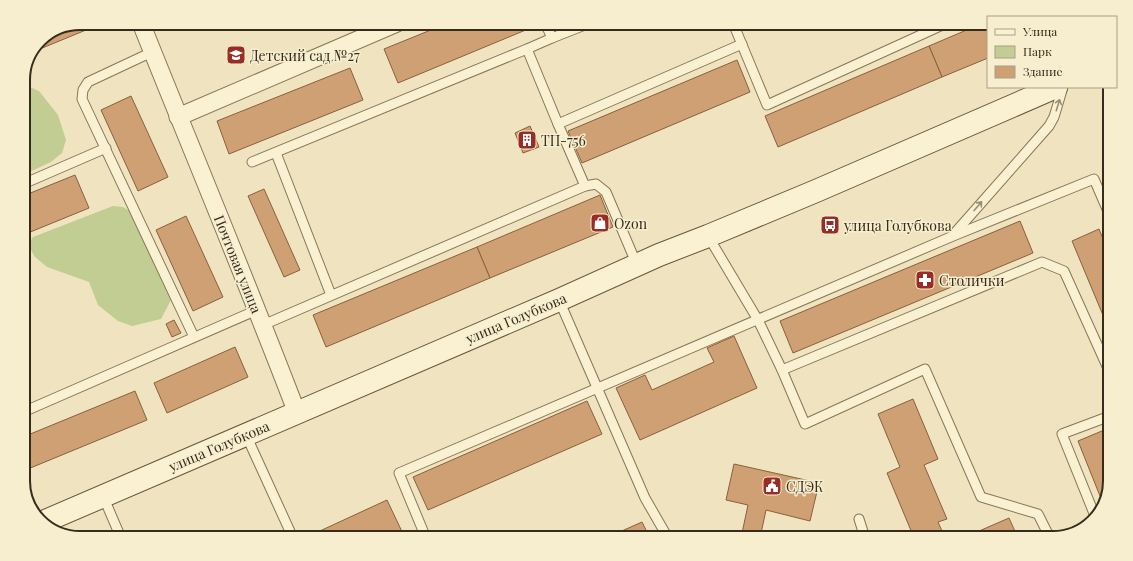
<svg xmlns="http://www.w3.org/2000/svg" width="1133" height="561" viewBox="0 0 1133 561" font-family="'Playfair Display',serif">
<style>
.green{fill:#c2cd93}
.building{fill:#cea074;stroke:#88603c}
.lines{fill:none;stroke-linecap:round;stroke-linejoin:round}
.service-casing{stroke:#887557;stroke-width:11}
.minor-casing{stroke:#887557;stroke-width:19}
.secondary-casing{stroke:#6a553a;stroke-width:24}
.service{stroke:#faf1d2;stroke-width:9}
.minor{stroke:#faf1d2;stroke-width:17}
.secondary{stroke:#faf1d2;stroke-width:22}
.oneway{stroke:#988e77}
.labels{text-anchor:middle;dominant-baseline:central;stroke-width:3;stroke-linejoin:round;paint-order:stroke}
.poi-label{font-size:14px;fill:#372b1c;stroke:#f6eecf;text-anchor:start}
.street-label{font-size:14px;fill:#372b1c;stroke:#f6eecf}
.rim{fill:none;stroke:#372b1c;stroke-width:2}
</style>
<rect width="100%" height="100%" fill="#efe4bf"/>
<g class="green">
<polygon points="23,84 39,91 58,115 66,140 62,153 51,162 23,175"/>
<polygon points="1110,147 1110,196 1102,178"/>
<polygon points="113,206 123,207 131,212 171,300 161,319 132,326 118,321 98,305 89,282 47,267 35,257 28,245 33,237"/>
</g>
<g class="building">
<polygon points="80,23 103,23 35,51 40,40"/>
<polygon points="448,23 531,23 533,27 398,83 384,49"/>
<polygon points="983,23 988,23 988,58 942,77 929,46"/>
<polygon points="929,46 942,77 778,147 765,116"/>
<polygon points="737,60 750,92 582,163 568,131"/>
<polygon points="350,68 363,100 229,154 217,121"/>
<polygon points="131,96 168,177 138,191 101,110"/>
<polygon points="530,126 539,147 523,153 515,133"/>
<polygon points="75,175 89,208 23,235 23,196"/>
<polygon points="264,189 300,270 284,277 248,196"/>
<polygon points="600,195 613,227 490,278 477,247"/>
<polygon points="186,216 223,297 193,311 156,230"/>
<polygon points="1020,221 1033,253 793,353 780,321"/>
<polygon points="1099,229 1110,256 1110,332 1072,241"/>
<polygon points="477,247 490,278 326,347 313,315"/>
<polygon points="174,320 181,333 172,337 166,324"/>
<polygon points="734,336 757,388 640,440 616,388 645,375 652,390 714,362 707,348"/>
<polygon points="235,347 248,377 167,413 154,383"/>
<polygon points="135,391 147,420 23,471 23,437"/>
<polygon points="913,399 938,459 924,465 947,519 938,522 945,538 900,538 912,533 887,473 900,467 878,414"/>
<polygon points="587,401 602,434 428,510 413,477"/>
<polygon points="1109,428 1110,481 1104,506 1078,441"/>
<polygon points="734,464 819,483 810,521 766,510 760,538 741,538 748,505 726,500"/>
<polygon points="387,500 405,538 310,538 309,536"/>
<polygon points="1009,518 1018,538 963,538"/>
<polygon points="642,522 650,538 606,538"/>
</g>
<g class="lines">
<defs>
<g id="service">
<polyline points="545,23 552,38 590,23"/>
<polyline points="733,23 767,105 947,23"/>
<polyline points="527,49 552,38"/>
<polyline points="152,52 88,82 83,90 82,99 194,337"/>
<polyline points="276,153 331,295"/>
<polyline points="252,162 527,49 558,124"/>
<polyline points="23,184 106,148"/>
<polyline points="585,186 558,124 742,44"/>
<polyline points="953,235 1049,126 1054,117 1063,87"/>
<polyline points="708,236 758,320 782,370 1042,262 1064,271 1110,373"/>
<polyline points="559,300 645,498 668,538"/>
<polyline points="263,325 585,186 596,184 606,192 637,265"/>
<polyline points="782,370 805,424 925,369 981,497 1038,514 1050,538"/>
<polyline points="23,412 257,310"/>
<polyline points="246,435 293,538"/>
<polyline points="103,496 121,538"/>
<polyline points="1095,516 1062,434 1110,416"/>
<polyline points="859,519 865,538"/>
<polyline points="426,538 399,473 953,236 1094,179 1110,216"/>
</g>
<g id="minor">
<path d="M141,23C193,153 247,282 297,413"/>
<polyline points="178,117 397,23"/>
</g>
<polyline id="secondary" points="43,522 559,300 659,255 708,236 816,191 1056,87"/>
</defs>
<use href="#service" class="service-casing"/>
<use href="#minor" class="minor-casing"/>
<use href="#secondary" class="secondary-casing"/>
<use href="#service" class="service"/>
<use href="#minor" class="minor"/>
<use href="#secondary" class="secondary"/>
</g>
<defs><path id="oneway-shaft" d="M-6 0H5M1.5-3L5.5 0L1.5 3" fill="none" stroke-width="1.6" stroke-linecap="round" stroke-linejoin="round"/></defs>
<g class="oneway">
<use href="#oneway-shaft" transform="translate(1058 105) rotate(-73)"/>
<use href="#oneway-shaft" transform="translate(978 206) rotate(-49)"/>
</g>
<defs>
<symbol id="school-square" viewBox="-11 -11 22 22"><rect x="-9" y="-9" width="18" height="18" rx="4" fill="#992d25" stroke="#f6eecf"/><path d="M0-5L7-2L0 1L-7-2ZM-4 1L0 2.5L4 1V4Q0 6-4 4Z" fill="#fff"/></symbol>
<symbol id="building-square" viewBox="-11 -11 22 22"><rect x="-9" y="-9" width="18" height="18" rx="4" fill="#992d25" stroke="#f6eecf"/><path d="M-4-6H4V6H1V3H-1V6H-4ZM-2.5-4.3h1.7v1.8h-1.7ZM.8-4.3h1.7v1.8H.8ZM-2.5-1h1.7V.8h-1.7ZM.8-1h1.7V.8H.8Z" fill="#fff"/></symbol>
<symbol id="shop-square" viewBox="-11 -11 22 22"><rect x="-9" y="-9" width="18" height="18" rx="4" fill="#992d25" stroke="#f6eecf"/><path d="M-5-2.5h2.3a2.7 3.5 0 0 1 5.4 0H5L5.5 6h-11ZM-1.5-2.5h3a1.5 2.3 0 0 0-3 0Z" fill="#fff"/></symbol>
<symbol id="bus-square" viewBox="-11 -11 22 22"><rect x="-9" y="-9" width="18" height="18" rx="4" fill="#992d25" stroke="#f6eecf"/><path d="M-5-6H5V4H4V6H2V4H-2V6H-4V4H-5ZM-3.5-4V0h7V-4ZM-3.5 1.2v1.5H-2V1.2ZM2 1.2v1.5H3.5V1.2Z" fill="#fff"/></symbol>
<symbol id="pharmacy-square" viewBox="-11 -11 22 22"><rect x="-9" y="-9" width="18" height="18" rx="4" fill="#992d25" stroke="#f6eecf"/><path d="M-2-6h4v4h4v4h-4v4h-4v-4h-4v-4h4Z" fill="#fff"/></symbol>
<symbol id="civic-square" viewBox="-11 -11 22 22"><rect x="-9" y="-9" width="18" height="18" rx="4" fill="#992d25" stroke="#f6eecf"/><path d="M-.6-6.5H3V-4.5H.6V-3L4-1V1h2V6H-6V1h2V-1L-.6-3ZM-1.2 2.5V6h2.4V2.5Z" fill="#fff"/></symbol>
</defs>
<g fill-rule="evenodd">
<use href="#school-square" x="225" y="44" width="22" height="22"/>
<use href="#building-square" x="516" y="129" width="22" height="22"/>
<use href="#shop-square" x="589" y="212" width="22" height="22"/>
<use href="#bus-square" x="819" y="214" width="22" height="22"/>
<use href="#pharmacy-square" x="914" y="269" width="22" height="22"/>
<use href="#civic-square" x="761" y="475" width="22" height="22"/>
</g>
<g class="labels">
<g class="poi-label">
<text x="250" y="55">Детский сад №27</text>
<text x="541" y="140">ТП-756</text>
<text x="614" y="223">Ozon</text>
<text x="844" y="225">улица Голубкова</text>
<text x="939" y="280">Столички</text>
<text x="786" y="486">СДЭК</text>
</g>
<g class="street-label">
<text transform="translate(238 264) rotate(68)">Почтовая улица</text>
<text transform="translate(516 318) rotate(-23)">улица Голубкова</text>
<text transform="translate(219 446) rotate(-23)">улица Голубкова</text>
</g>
</g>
<path d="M0 0H1133V561H0ZM80 30H1053A50 50 0 0 1 1103 80V481A50 50 0 0 1 1053 531H80A50 50 0 0 1 30 481V80A50 50 0 0 1 80 30Z" fill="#f6eecf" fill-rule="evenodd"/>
<path class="rim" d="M80 30H1053A50 50 0 0 1 1103 80V481A50 50 0 0 1 1053 531H80A50 50 0 0 1 30 481V80A50 50 0 0 1 80 30Z"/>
<rect x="987" y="16" width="130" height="72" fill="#f6eecf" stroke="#aaa087"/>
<rect x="995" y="29" width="20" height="6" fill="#faf1d2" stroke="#aaa087"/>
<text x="1023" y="36" font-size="12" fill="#372b1c">Улица</text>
<rect x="995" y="46" width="20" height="12" fill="#c2cd93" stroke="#aaa087"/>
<text x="1023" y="56" font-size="12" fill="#372b1c">Парк</text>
<rect x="995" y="66" width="20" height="12" fill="#cea074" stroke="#aaa087"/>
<text x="1023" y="76" font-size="12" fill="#372b1c">Здание</text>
</svg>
